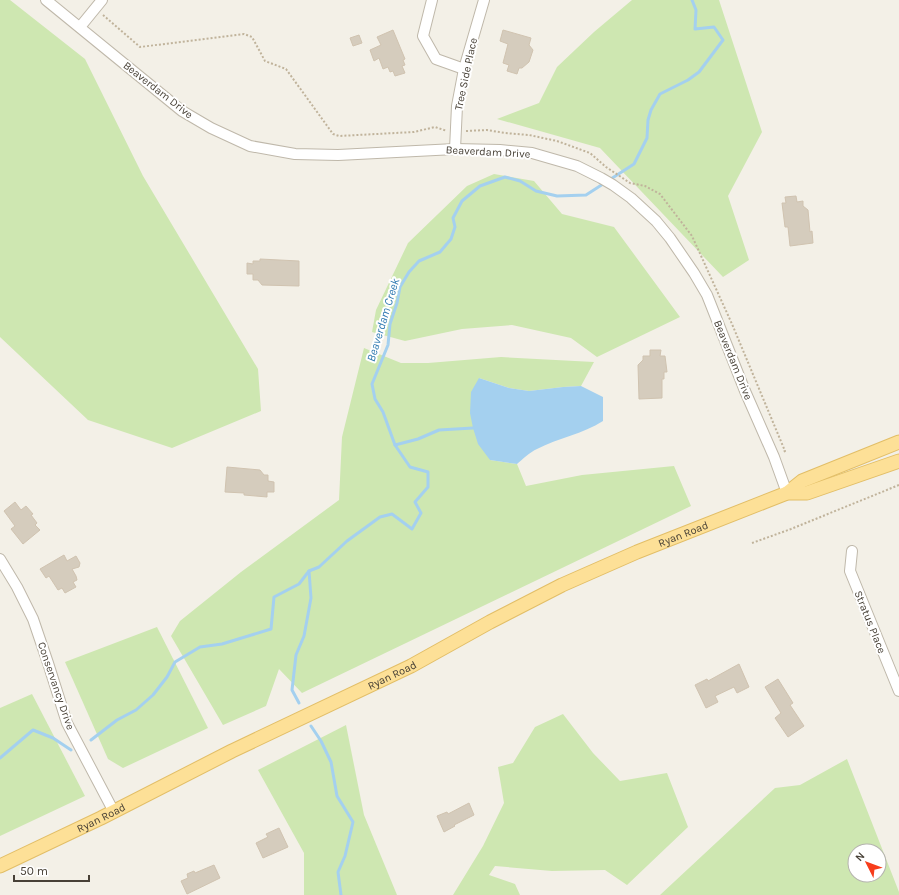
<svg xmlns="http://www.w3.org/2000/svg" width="899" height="895" viewBox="0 0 899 895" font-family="Karla,sans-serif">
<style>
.green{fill:#cee7b1;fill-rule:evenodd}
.water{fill:#a4d0ef}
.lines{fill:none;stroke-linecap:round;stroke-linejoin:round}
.stream{stroke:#a4d0ef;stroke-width:3}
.building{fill:#d5ccbd;stroke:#d0c3b0}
.minor-casing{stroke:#bfb8aa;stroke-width:12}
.major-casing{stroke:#e2be67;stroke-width:15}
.path{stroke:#c0b39b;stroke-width:2;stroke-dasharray:2 2;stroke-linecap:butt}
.minor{stroke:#fff;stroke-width:10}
.major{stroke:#fde097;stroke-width:13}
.labels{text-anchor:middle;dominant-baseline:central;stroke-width:4;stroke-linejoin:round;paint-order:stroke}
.street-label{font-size:11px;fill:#474036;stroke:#fff}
.water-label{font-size:12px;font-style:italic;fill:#307ab1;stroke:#fff}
</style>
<rect width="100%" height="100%" fill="#f3f0e7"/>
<g class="green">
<polygon points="0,0 10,0 85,59 143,176 258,369 261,411 172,448 88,420 0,337"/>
<polygon points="632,0 719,0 762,132 728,196 749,260 723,277 600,148 497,119 539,103 557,67 594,32"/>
<polygon points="494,174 534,181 562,214 614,227 680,317 597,357 571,338 512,325 462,329 405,341 372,332 376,310 408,243 467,186"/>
<polygon points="364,348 401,363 428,363 501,357 594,362 581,386 563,387 529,391 509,388 479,378 490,460 517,464 526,486 582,475 674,466 691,506 302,693 279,669 266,706 223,725 171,636 180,621 241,572 339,500 342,437"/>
<polygon points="157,627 208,728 123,768 108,759 65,662"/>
<polygon points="32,694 85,796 0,836 0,708"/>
<polygon points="563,714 593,753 620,781 667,773 688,827 627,885 605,870 552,871 495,866 489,875 515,884 520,895 453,895 483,846 504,803 498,767 513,763 535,727"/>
<polygon points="346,725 364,815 397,895 304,895 304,853 258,770"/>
<path d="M847,759L899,892V895H660L775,788L800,785ZM855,851H879V875H855Z"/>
</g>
<path class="water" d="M479,378L509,388L529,391L563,387L581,386L603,397V421C583,434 558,438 537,449C530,452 523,459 517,464L490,460L478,444L473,428L470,413L471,392Z"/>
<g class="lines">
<g class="stream">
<polyline points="395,445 418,439 439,430 473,428"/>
<polyline points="299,703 292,690 296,655 304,636 311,598 309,571"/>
<polyline points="311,726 321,741 331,762 337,796 353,822 345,856 338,872 341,895"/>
<polyline points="91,740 117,720 136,710 153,695 167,677 175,662 200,647 222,644 271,629 274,597 299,584 309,571 319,567 347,541 380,517 392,514 412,529 421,513 415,502 428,487 428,472 410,467 395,445 383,412 375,399 372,384 388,345 390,324 397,303 400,287 409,272 419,261 440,252 451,239 455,227 453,218 462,201 480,186 505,177 520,181 536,191 557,196 586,195 634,164 647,138 648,120 651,110 660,94 688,80 699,72 723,40 714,27 695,29 696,10 692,0"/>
<polyline points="0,758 33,730 53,738 71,750"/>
</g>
</g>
<g class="building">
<polygon points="393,30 405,59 403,60 405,65 402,66 405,73 395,76 393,71 390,72 388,67 383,69 379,58 374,61 370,50 381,45 377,37"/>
<polygon points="503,30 531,38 529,45 533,50 529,62 522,68 519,68 517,74 507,71 509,65 503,63 508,44 500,41"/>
<polygon points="359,35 362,43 353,46 350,38"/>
<polygon points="796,196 797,202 803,201 803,206 808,210 810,232 812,231 813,243 790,246 788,227 785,227 782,203 786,203 785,197"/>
<polygon points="260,259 299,261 299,286 262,285 258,280 253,280 253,274 247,274 247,263 253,264 253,261 260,261"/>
<polygon points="650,350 661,350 660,356 665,356 667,372 664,372 664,379 662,379 662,398 639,399 638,365 643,360 643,356 650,356"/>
<polygon points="227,467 260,470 264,475 268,475 268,481 274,482 274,492 267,492 267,497 244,495 244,493 225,492"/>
<polygon points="15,502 21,510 26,506 33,514 31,515 37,523 35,525 40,530 23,544 11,529 15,526 4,511"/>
<polygon points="64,555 67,561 76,556 80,563 79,567 72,569 76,576 77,580 73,582 76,587 65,593 62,588 58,590 49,576 46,578 40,569"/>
<polygon points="739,664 749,687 737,693 734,687 715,696 718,702 706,708 695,685 707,679 708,681"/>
<polygon points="778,679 793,703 790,705 804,726 788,737 775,718 781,713 765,687"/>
<polygon points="469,803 474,815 454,825 455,826 444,832 437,816 447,812 448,814"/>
<polygon points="279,828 288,847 263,858 256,843 268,837 266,834"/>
<polygon points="214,865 220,878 187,894 181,881 188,878 187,874 194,871 195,873"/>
</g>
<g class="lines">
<defs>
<g id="minor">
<polyline points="46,0 182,111 211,128 250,146 295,154 338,155 455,149 500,150 532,153 577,166 601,178 613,185 631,198 656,221 670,238 694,273 707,295 745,391 774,457 787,493"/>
<polyline points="432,0 423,36 436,59 464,69"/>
<polyline points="80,27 102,0"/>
<polyline points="455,149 457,106 464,69 484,0"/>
<polyline points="852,551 850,571 899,691"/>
<polyline points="0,559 17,587 33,619 48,663 67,723 114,812"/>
</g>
<g id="major">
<polyline points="787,493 802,481 899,442"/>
<path id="s1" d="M0,866L101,818L232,751L411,666L490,622L562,585L637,552L787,493H807L899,461"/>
</g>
</defs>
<use href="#minor" class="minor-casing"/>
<use href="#major" class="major-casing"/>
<g class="path">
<polyline points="103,15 140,47 244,34 252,37 265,61 286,69 333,134 339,136 414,132 435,127 447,131"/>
<polyline points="466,131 487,130 505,133 529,135 557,141 590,153 606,167 630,183 645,186 660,194 692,236 732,324 785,451 783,452"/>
<polyline points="752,543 791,529 899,485"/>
</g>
<use href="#minor" class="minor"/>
<use href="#major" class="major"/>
</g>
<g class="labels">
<g class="street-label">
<text transform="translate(466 74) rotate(-78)">Tree Side Place</text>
<text transform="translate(158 90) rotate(38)">Beaverdam Drive</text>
<text transform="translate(488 152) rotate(3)">Beaverdam Drive</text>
<text transform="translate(733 360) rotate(68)">Beaverdam Drive</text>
<text stroke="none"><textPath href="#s1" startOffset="760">Ryan Road</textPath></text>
<text transform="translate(870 622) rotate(68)">Stratus Place</text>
<text stroke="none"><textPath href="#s1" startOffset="436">Ryan Road</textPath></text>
<text transform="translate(56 686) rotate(71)">Conservancy Drive</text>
<text stroke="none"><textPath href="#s1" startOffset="112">Ryan Road</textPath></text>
</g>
<g class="water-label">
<text transform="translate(383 320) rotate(-73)">Beaverdam Creek</text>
</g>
</g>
<g transform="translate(867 863) rotate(312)"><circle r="19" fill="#ffffff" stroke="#b5b3af"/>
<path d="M0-3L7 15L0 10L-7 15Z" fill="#f73d1b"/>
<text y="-6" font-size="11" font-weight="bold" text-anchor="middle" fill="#474036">N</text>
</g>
<path d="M14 875v6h75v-6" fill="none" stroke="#474036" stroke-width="2"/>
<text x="20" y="875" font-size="12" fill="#474036" stroke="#ffffff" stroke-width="3" paint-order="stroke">50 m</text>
</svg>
